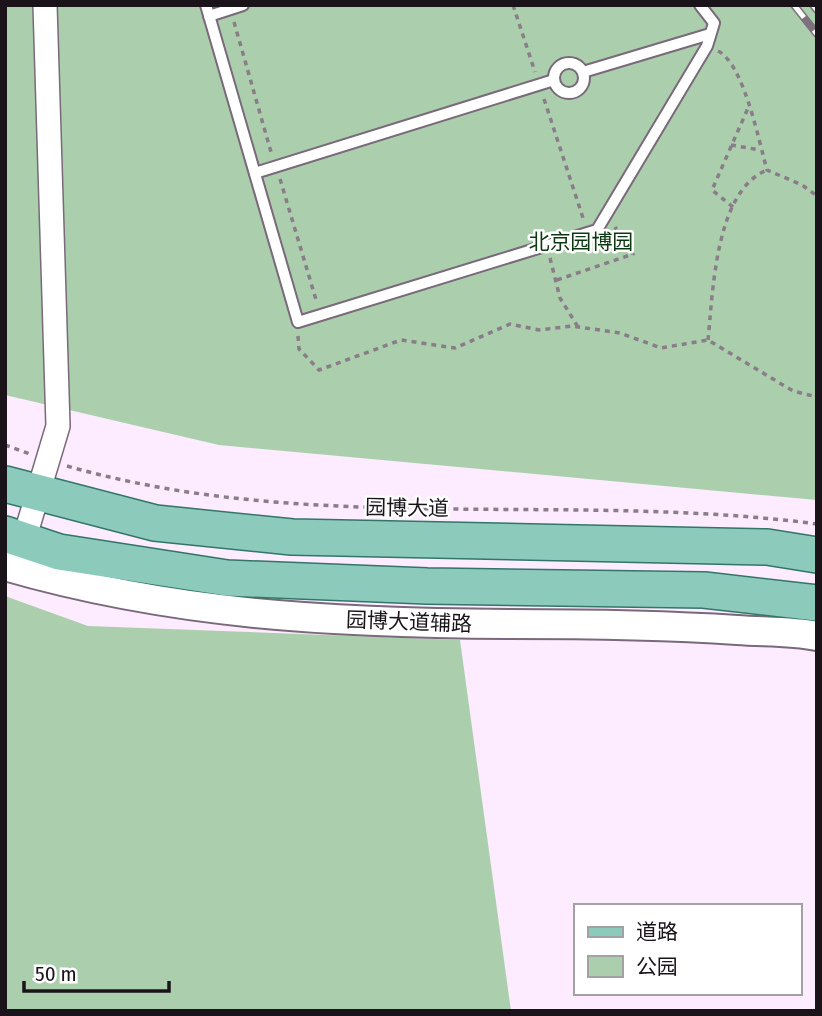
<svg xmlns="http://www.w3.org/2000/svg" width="822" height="1016" viewBox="0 0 822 1016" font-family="'Fira Sans Condensed','Noto Sans SC',sans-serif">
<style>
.green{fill:#abcfac}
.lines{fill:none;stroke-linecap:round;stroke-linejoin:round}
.service-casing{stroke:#79697a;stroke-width:14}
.minor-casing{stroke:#79697a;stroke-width:26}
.tertiary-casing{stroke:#79697a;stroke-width:32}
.primary-casing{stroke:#337566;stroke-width:38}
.path{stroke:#897d8a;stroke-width:3.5;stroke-dasharray:5 5;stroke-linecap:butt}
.service{stroke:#fff;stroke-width:10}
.minor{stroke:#fff;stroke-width:23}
.tertiary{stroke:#fff;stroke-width:28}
.primary{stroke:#8ccbbc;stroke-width:35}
.rail-casing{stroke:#7c717d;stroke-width:8}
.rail{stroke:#fff;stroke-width:5;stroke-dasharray:16;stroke-linecap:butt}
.labels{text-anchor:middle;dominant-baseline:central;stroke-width:5;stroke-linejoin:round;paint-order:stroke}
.park-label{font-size:21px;fill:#0b3711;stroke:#fff}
.street-label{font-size:21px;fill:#1a141a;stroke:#fff}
</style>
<rect width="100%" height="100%" fill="#fdebff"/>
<g class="green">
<polygon points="5,5 817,5 817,500 219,445 5,395"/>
<polygon points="5,596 88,626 460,640 511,1011 5,1011"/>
</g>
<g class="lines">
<defs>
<g id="service">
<polyline points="206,5 298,322 597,230 707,46 714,23 700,5"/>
<polyline points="209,16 243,5"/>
<circle cx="569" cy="78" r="15"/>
<polyline points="583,72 710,34"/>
<polyline points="255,173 554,80"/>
</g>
<polyline id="minor" points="20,553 58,426 45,5"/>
<path id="tertiary" d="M5,566C174,615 335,623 509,624C586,624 661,625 737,630C764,632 791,631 817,636"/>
<g id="primary">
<polyline points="5,484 155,523 292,537 767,547 817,555"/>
<polyline points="5,534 59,552 227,578 427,586 704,590 817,603"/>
</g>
</defs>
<use href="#service" class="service-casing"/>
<use href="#minor" class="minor-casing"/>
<use href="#tertiary" class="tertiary-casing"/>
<use href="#primary" class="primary-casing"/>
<g class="path">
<polyline points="513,5 535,72"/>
<polyline points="234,22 271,152"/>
<path d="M718,51C744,64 759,142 767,170L802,185L817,196"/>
<polyline points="544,99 584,221"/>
<polyline points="731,145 760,150"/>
<polyline points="280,179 317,303"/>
<polyline points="733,207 712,190 748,108"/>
<polyline points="550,258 560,298 578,327"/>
<polyline points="557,280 633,254 615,227"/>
<polyline points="298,336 299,349 319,370 401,340 455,348 510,324 539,330 572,326 620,333 661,348 708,340 793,391 817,397"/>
<path d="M708,340C713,292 715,191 767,170"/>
<polyline points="5,445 30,454"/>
<path d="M67,466C311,536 568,491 817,524"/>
</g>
<use href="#service" class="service"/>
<use href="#minor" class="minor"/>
<use href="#tertiary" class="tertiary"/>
<use href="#primary" class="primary"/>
<defs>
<g id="rail">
<polyline points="794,5 817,34"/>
<polyline points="813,5 817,10"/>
</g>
</defs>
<use href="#rail" class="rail-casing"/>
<use href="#rail" class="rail"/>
</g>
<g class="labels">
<g class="park-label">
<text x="581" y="242">北京园博园</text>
</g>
<g class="street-label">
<text transform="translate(407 508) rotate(1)">园博大道</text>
<text transform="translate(409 622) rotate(2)">园博大道辅路</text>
</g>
</g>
<rect width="822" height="1016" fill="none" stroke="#1a141a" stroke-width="14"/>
<rect x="574" y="904" width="228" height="91" fill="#ffffff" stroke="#a3a1a3" stroke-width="2"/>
<rect x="588" y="927" width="35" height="10" fill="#8ccbbc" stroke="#a3a1a3" stroke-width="2"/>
<text x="636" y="939" font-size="21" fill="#1a141a">道路</text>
<rect x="588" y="956" width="35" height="21" fill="#abcfac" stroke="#a3a1a3" stroke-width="2"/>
<text x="636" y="974" font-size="21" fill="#1a141a">公园</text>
<path d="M24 981v10h145v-10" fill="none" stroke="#1a141a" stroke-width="3.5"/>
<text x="35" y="981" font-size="21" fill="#1a141a" stroke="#ffffff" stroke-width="5" paint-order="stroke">50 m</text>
</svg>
